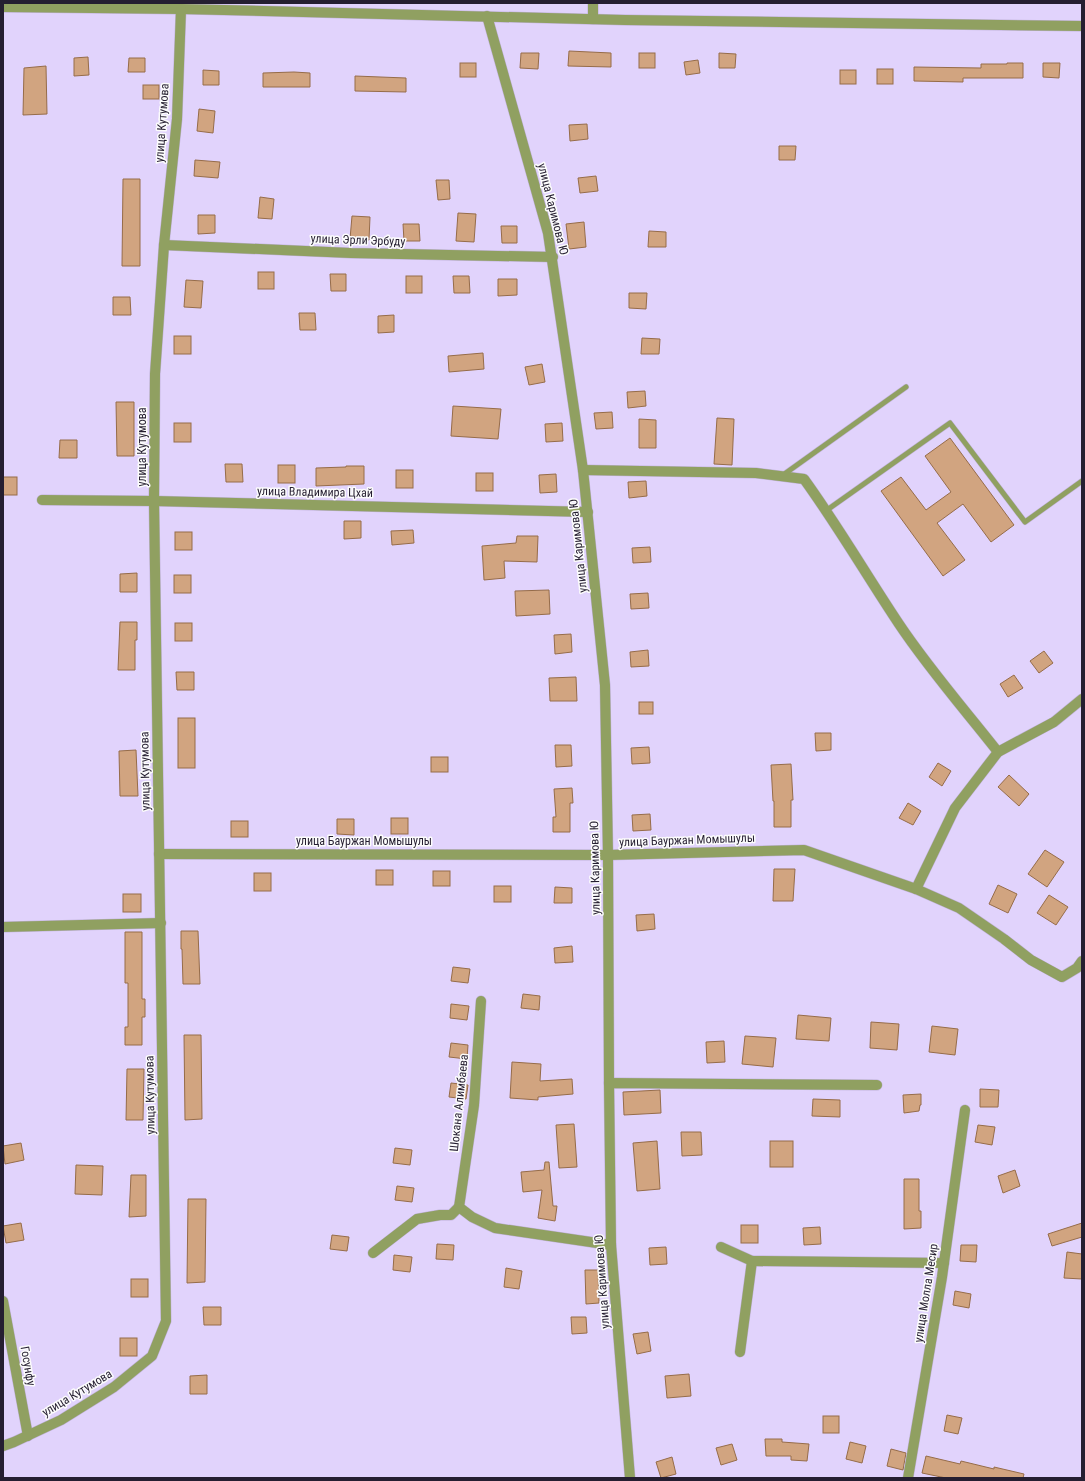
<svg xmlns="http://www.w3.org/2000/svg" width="1085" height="1481" viewBox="0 0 1085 1481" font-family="'Roboto Condensed',sans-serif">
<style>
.building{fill:#d1a480;stroke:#966c49}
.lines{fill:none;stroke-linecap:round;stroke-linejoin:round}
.lane-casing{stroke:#bfb2d7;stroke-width:6}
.street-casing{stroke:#bfb2d7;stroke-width:11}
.lane{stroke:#90a061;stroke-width:5}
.street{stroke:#90a061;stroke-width:10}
.labels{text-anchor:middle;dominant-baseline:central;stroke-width:3;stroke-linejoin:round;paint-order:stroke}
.street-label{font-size:12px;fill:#251e31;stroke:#fcfcfc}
</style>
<rect width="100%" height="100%" fill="#e1d3fc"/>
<g class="building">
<polygon points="569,51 611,53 611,67 568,66"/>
<polygon points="521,53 539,53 538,69 520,68"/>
<rect x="639" y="53" width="16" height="15"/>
<polygon points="719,53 736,54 735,68 719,68"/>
<polygon points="88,57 89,75 74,76 74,58"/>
<polygon points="129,58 145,58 145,72 128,72"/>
<polygon points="698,60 700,73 686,75 684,62"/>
<rect x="460" y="63" width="16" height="14"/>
<polygon points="1007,63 1023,63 1023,78 963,78 963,82 914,81 914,67 981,68 981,64 1007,64"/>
<polygon points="1043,63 1060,63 1059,78 1043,77"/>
<polygon points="46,66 47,114 23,115 24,68"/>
<rect x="877" y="69" width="16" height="15"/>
<polygon points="203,70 219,71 219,85 203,85"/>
<rect x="840" y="70" width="16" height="14"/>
<polygon points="294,72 310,73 310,87 263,87 263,73"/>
<polygon points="355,76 406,78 406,92 355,91"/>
<rect x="143" y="85" width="16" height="14"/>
<polygon points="199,109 215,111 213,133 197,131"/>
<polygon points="587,124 588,139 570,141 569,125"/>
<polygon points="779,146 796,146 795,160 779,160"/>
<polygon points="195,160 220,162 218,178 194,176"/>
<polygon points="596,176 598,191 580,193 578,178"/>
<polygon points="123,179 140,179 140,266 122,266"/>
<polygon points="436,180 449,180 450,199 438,200"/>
<polygon points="260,197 274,199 272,219 258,218"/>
<polygon points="458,213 476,214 474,242 456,241"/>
<polygon points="198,215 215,215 215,233 198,234"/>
<polygon points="352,216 370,217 369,240 350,239"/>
<polygon points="584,222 586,247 569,249 566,224"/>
<polygon points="403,224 419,224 420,241 404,241"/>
<polygon points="501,226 517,226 517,243 502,243"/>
<polygon points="649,231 666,232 666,247 648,247"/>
<rect x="258" y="272" width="16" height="17"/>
<polygon points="330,274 346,274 346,291 331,291"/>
<rect x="406" y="276" width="16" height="17"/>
<polygon points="453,276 469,276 470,293 454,293"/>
<polygon points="498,279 517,279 517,295 498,296"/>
<polygon points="186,280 203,281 201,308 184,307"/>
<polygon points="629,293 647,293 646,309 629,308"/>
<polygon points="113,297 130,297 131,315 113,315"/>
<polygon points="299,313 315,313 316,330 300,330"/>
<polygon points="394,315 394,332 378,333 378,316"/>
<rect x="174" y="336" width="17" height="18"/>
<polygon points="642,338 660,339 659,354 641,354"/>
<polygon points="483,353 484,369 449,372 448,356"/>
<polygon points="542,364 545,382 529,385 525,367"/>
<polygon points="645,391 646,406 628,408 627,392"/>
<polygon points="116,402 134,402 134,456 117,456"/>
<polygon points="453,406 501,409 498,439 451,436"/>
<polygon points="612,412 613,428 596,429 594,413"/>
<polygon points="717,418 734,419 732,465 714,464"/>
<polygon points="639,419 656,420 656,448 639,448"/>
<rect x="174" y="423" width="17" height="19"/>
<polygon points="562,423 563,441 546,442 545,424"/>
<polygon points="950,438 1014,525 991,542 963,504 937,523 965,560 943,576 881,491 901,477 926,510 951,492 925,456"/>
<polygon points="60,440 77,440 77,458 59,458"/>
<polygon points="225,464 242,464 243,482 226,482"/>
<rect x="278" y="465" width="17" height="18"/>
<polygon points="346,466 364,466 364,484 316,486 316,468 346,467"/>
<rect x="396" y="470" width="17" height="18"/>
<rect x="476" y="473" width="17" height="18"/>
<polygon points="556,474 557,492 540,493 539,475"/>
<rect x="3" y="477" width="14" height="18"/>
<polygon points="646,481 647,496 629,498 628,482"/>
<polygon points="344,521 361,521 361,538 344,539"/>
<polygon points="413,530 414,543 392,545 391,531"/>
<rect x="175" y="532" width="17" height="18"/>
<polygon points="517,536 538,536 537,562 504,561 505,578 484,580 482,546 516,543"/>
<polygon points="650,547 651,562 633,563 632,548"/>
<polygon points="137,573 137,592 120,592 120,574"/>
<rect x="174" y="575" width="17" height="18"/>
<polygon points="549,590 550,614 516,616 515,591"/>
<polygon points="648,593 649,608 631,609 630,594"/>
<polygon points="120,622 137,622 137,640 135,640 135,670 118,670"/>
<rect x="175" y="623" width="17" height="18"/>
<polygon points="571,634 572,652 555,654 554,635"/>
<polygon points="648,650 649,666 631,667 630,652"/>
<polygon points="1044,651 1053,663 1039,673 1030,661"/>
<polygon points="176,672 194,672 194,690 177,690"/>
<polygon points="1014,675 1023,688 1008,697 1000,684"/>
<polygon points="576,677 577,701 550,701 549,678"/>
<rect x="639" y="702" width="14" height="12"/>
<rect x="178" y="718" width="17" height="50"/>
<polygon points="815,733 831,733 831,750 816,751"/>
<polygon points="555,745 571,745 572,766 556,767"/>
<polygon points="649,747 650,763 632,764 631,748"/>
<polygon points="136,750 138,796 120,796 119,751"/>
<rect x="431" y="757" width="17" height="15"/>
<polygon points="938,763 951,771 942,786 929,777"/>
<polygon points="791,764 793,800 791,800 791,827 774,827 774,801 773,801 771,765"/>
<polygon points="1009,775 1029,794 1019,806 998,787"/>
<polygon points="572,788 573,803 570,803 570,832 553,832 553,817 556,817 554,789"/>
<polygon points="908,803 921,811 913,825 899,818"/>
<polygon points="650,814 651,830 633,831 632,815"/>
<rect x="391" y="818" width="17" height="16"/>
<polygon points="337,819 354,819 354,835 337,834"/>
<rect x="231" y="821" width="17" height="16"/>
<polygon points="1045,850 1064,862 1047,887 1028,874"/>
<polygon points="774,869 795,869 793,901 773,901"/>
<rect x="376" y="870" width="17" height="15"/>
<rect x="433" y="871" width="17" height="15"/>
<rect x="254" y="873" width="17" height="18"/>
<polygon points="998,885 1017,894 1008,913 989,904"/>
<rect x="494" y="886" width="17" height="16"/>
<polygon points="555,887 572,888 572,903 554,903"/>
<rect x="123" y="894" width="18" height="18"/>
<polygon points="1049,895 1068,907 1056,925 1037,913"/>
<polygon points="654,914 655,929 637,931 636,915"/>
<polygon points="181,931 198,931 200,984 183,984 182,949 181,949"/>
<polygon points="125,932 142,932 142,999 145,999 145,1017 142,1017 142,1045 125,1045 125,1027 128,1027 128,983 125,983"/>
<polygon points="572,946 573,962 555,963 554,948"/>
<polygon points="453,967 470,969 468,983 451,981"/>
<polygon points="523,994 540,996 539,1010 521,1008"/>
<polygon points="451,1004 469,1006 467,1020 450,1018"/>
<polygon points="798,1015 831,1018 829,1041 796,1039"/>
<polygon points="871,1022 899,1024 897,1050 870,1048"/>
<polygon points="932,1026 958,1029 955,1055 929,1052"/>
<polygon points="184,1035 201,1035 202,1119 185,1120"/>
<polygon points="745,1036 776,1038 773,1067 742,1064"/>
<polygon points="724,1041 725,1062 707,1063 706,1042"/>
<polygon points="451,1043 468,1045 467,1059 449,1057"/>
<polygon points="512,1062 541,1064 540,1081 572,1079 573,1094 538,1097 538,1100 510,1098"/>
<polygon points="127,1069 144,1069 143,1120 126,1120"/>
<polygon points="451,1083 468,1085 466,1099 449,1097"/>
<polygon points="980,1089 999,1090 998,1107 980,1107"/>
<polygon points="660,1090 661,1113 624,1115 623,1092"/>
<polygon points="921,1094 921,1105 920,1105 919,1111 904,1113 903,1095"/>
<polygon points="813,1099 840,1100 840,1117 812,1116"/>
<polygon points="574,1124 577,1167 559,1168 556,1125"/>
<polygon points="978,1125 995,1127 992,1145 975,1142"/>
<polygon points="681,1132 701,1132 702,1155 682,1156"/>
<polygon points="657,1141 660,1189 637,1191 633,1143"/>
<rect x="770" y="1141" width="23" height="26"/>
<polygon points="21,1143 24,1160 5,1164 3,1146"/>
<polygon points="395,1148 412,1150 410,1165 393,1163"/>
<polygon points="545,1162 549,1162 553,1206 557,1206 555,1221 538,1218 542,1190 523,1192 521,1172 544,1170"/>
<polygon points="76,1165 103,1166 102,1195 75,1194"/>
<polygon points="1015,1170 1020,1186 1003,1193 998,1176"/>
<polygon points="131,1175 146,1175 146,1216 129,1217"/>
<polygon points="904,1179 919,1179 919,1211 921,1211 921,1228 904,1229"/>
<polygon points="397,1186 414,1188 412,1202 395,1200"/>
<polygon points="188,1199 206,1199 205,1282 187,1283"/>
<polygon points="21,1223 24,1240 6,1243 3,1226"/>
<polygon points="1082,1223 1082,1237 1052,1246 1048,1234"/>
<rect x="741" y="1225" width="17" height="18"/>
<polygon points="820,1227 821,1244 804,1245 803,1228"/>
<polygon points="332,1235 349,1237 347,1251 330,1249"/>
<polygon points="437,1244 454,1245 453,1260 436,1259"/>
<polygon points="961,1245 977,1245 976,1262 960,1261"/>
<polygon points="666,1247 667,1264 650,1265 649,1248"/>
<polygon points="1067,1252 1082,1254 1082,1279 1064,1278"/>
<polygon points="394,1255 412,1257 410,1272 393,1270"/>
<polygon points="506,1268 522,1271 519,1289 504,1287"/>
<polygon points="585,1270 598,1270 599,1303 586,1304"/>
<rect x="131" y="1279" width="17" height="18"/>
<polygon points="955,1291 971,1294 969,1308 953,1305"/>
<polygon points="203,1307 221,1307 221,1325 204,1325"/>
<polygon points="571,1317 586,1317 587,1333 572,1334"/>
<polygon points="648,1332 651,1351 637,1354 633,1334"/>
<rect x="120" y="1338" width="17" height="18"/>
<polygon points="689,1374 691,1396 667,1398 665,1376"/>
<polygon points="207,1375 207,1394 190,1394 190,1376"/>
<polygon points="947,1415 962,1418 958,1434 944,1431"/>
<rect x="823" y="1416" width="16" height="17"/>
<polygon points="765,1439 782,1439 782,1442 809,1444 807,1461 791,1460 791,1456 766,1456"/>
<polygon points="850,1442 866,1446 862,1463 846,1459"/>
<polygon points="732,1444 737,1460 721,1465 716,1448"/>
<polygon points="891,1449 906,1453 903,1470 887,1466"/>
<polygon points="926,1456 960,1464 961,1461 994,1469 994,1467 1024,1474 1023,1478 946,1478 922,1473"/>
<polygon points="672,1457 676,1474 661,1478 656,1462"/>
</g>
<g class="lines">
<defs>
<g id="lane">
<polyline points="783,475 906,387"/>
<polyline points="827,510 950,423 1025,522 1082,481"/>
</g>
<g id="street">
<polyline points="593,3 593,19"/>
<polyline points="3,7 181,9 625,20 1082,26"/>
<polyline points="487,16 548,233 583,470 605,685 608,855 609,1083"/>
<polyline points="164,245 351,253 553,257"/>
<path d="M583,470L756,473L804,479C838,526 867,576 899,624C929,669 965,710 998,752"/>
<polyline points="42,500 154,501 588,512"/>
<polyline points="159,854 608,855 804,850 916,889 959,908 1004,939 1031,960 1062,977 1077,968 1082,961"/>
<polyline points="916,889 955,808 998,752 1054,722 1082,699"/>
<polyline points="3,927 161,923"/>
<polyline points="481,1001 474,1105 459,1207 472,1217 495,1228 611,1245"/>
<polyline points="721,1247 752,1261 740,1352"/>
<polyline points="373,1253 417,1219 440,1215 451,1215 459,1207"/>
<polyline points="752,1261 944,1263"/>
<polyline points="3,1301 28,1436"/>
<polyline points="3,1446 14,1442 61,1420 114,1387 152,1356 166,1321 154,501 155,374 164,245 177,119 181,9"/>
<polyline points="630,1478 611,1245 609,1083 877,1085"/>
<polyline points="908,1478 942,1277 965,1110"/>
</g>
</defs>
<use href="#lane" class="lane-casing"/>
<use href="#street" class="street-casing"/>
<use href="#lane" class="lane"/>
<use href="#street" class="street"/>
</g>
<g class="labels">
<g class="street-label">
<text transform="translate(162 123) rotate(-86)">улица Кутумова</text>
<text transform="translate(553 209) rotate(76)">улица Каримова Ю</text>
<text transform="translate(358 240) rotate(2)">улица Эрли Эрбуду</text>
<text transform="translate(142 447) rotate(-90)">улица Кутумова</text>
<text transform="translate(315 492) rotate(1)">улица Владимира Цхай</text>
<text transform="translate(578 546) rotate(-96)">улица Каримова Ю</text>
<text transform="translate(145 771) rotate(-91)">улица Кутумова</text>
<text transform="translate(687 840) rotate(-2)">улица Бауржан Момышулы</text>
<text x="364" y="841">улица Бауржан Момышулы</text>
<text transform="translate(595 868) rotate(-91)">улица Каримова Ю</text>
<text transform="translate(150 1095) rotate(-91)">улица Кутумова</text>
<text transform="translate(459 1103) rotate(-84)">Шокана Алимбаева</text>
<text transform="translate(602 1282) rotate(-94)">улица Каримова Ю</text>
<text transform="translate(926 1293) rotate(-81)">улица Молла Месир</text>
<text transform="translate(28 1366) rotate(80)">Госунфу</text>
<text transform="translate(77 1393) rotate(-31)">улица Кутумова</text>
</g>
</g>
<rect width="1085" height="1481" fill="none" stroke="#251e31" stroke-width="8"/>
</svg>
